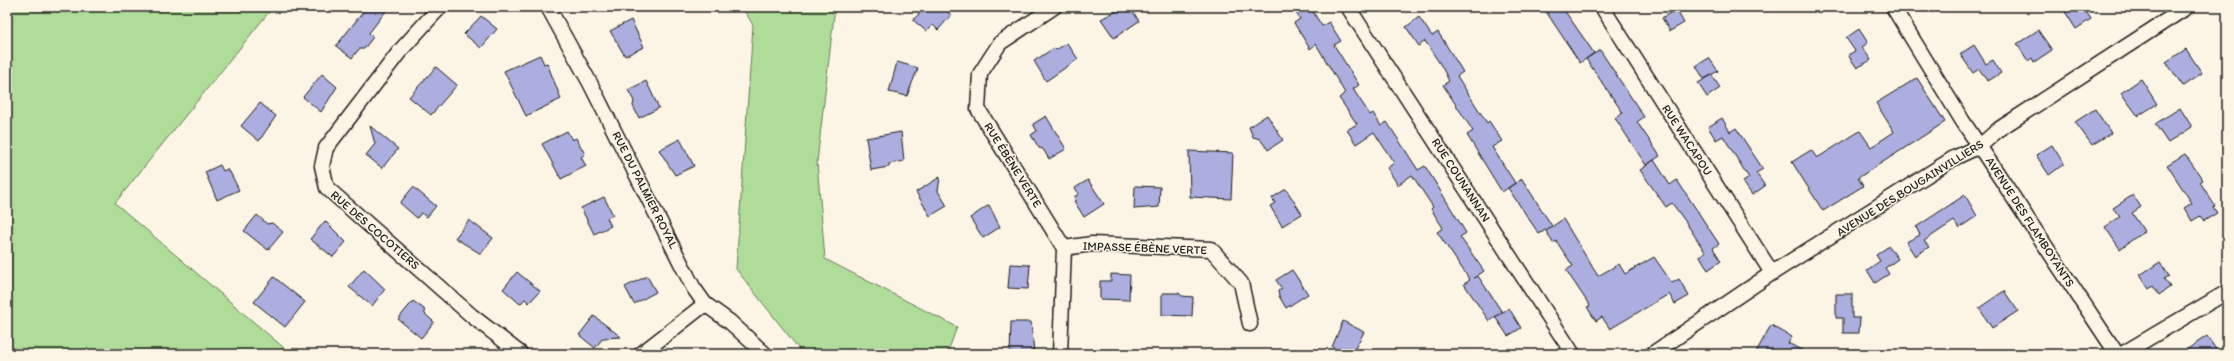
<svg xmlns="http://www.w3.org/2000/svg" width="2234" height="361" viewBox="0 0 2234 361" font-family="Itim,sans-serif">
<style>
.green{fill:#b0dc99;stroke:#667c5a}
.building{fill:#abaedf;stroke:#1c1c1c}
.lines{fill:none;stroke-linecap:round;stroke-linejoin:round}
.street-casing{stroke:#1c1c1c;stroke-width:17}
.street{stroke:#fcf5e5;stroke-width:14}
.labels{text-anchor:middle;dominant-baseline:central;stroke-width:3;stroke-linejoin:round;paint-order:stroke}
.street-label{font-size:12px;fill:#1c1c1c;stroke:#fcf5e5}
</style>
<rect width="100%" height="100%" fill="#fcf5e5"/>
<filter id="ink" filterUnits="userSpaceOnUse"><feTurbulence type="fractalNoise" baseFrequency=".025" numOctaves="2"/><feDisplacementMap in="SourceGraphic" scale="8" xChannelSelector="R" yChannelSelector="G"/><feConvolveMatrix kernelMatrix="1 2 1 2 8 2 1 2 1" color-interpolation-filters="sRGB"/></filter>
<g filter="url(#ink)">
<g class="green">
<polygon points="7,7 273,7 115,203 291,354 7,354"/>
<polygon points="742,7 835,7 817,162 825,259 957,327 947,354 803,354 736,269 753,25"/>
</g>
<g class="building">
<polygon points="367,7 389,7 369,33 373,37 364,49 359,49 352,58 336,46"/>
<polygon points="926,7 943,7 951,15 938,30 933,25 926,31 913,20"/>
<polygon points="1124,7 1130,7 1139,21 1114,38 1101,19"/>
<polygon points="1292,7 1310,7 1322,26 1329,22 1341,41 1334,45 1359,85 1353,89 1370,115 1373,113 1381,126 1387,122 1418,170 1425,166 1438,187 1466,233 1460,237 1484,271 1474,278 1478,276 1502,312 1489,321 1464,284 1470,280 1437,232 1443,228 1431,209 1433,207 1412,175 1398,185 1387,168 1394,163 1374,132 1356,144 1347,130 1357,124 1339,98 1345,93 1316,44 1310,49 1294,23 1300,19"/>
<polygon points="1543,7 1562,7 1594,53 1580,63"/>
<polygon points="2062,7 2083,7 2091,19 2076,29"/>
<polygon points="1676,9 1684,23 1670,31 1662,18"/>
<polygon points="481,16 497,29 481,48 464,34"/>
<polygon points="1419,17 1432,36 1438,32 1463,72 1457,76 1487,123 1489,121 1502,141 1492,147 1515,183 1502,192 1467,135 1473,131 1443,85 1449,81 1442,67 1425,41 1419,46 1406,27"/>
<polygon points="631,20 644,47 625,56 610,31"/>
<polygon points="1859,29 1868,43 1862,47 1871,60 1857,68 1848,55 1855,51 1846,38"/>
<polygon points="2038,30 2052,50 2034,62 2032,58 2028,61 2017,44"/>
<polygon points="1067,43 1078,59 1046,81 1034,61 1054,48 1056,50"/>
<polygon points="1974,45 1986,64 1993,60 2001,73 1988,81 1979,69 1973,73 1960,54"/>
<polygon points="2186,49 2202,73 2183,86 2166,62"/>
<polygon points="1600,50 1644,117 1637,122 1660,156 1646,165 1615,118 1623,113 1586,59"/>
<polygon points="540,55 544,64 547,63 561,99 526,116 504,71"/>
<polygon points="1709,58 1718,71 1704,79 1696,66"/>
<polygon points="897,62 918,68 907,96 889,92"/>
<polygon points="436,67 457,85 431,115 409,97"/>
<polygon points="322,74 337,87 321,112 303,97"/>
<polygon points="1712,75 1720,88 1707,97 1698,83"/>
<polygon points="1917,78 1945,122 1858,178 1863,186 1823,211 1792,162 1811,150 1817,158 1860,131 1871,147 1894,132 1876,103"/>
<polygon points="2141,79 2157,104 2138,116 2121,93"/>
<polygon points="646,81 659,108 639,118 633,106 634,101 628,90"/>
<polygon points="260,103 276,116 259,141 241,126"/>
<polygon points="2180,108 2192,127 2168,143 2155,124"/>
<polygon points="2095,109 2111,133 2092,145 2075,122"/>
<polygon points="1267,115 1283,140 1268,150 1260,139 1253,137 1249,127"/>
<polygon points="1046,116 1066,149 1049,159 1043,149 1039,148 1031,135 1037,131 1033,124"/>
<polygon points="1722,118 1730,132 1736,128 1763,169 1756,173 1765,186 1752,195 1743,182 1749,178 1723,136 1716,140 1708,127"/>
<polygon points="370,126 398,149 382,168 366,155 375,144"/>
<polygon points="567,131 572,140 576,138 585,154 581,157 586,166 561,179 542,144"/>
<polygon points="901,132 904,161 889,164 889,167 871,170 866,138"/>
<polygon points="680,139 694,166 675,175 659,150"/>
<polygon points="2052,145 2064,164 2049,175 2036,155"/>
<polygon points="1189,151 1233,153 1231,199 1190,197"/>
<polygon points="2185,154 2203,180 2200,182 2215,206 2213,207 2217,213 2204,221 2200,216 2192,221 2184,208 2192,203 2167,165"/>
<polygon points="1654,160 1670,185 1677,180 1719,244 1713,248 1721,261 1708,270 1700,256 1705,252 1685,221 1672,203 1666,207 1640,170"/>
<polygon points="220,165 223,171 227,169 229,173 230,172 239,190 217,200 205,172"/>
<polygon points="940,177 938,191 947,206 930,216 916,192"/>
<polygon points="1522,179 1552,226 1539,234 1508,188"/>
<polygon points="1088,180 1104,204 1084,217 1074,201 1076,200 1074,197 1079,194 1075,188"/>
<polygon points="1135,186 1160,187 1159,207 1134,209"/>
<polygon points="413,187 436,206 427,217 421,213 417,218 400,203"/>
<polygon points="1286,189 1302,214 1282,226 1270,206 1275,203 1272,198"/>
<polygon points="1965,195 1977,216 1959,228 1954,221 1924,241 1929,247 1915,256 1906,242 1920,235 1916,227"/>
<polygon points="2133,195 2141,207 2132,213 2144,231 2120,249 2105,227 2120,217 2113,208"/>
<polygon points="604,197 613,215 607,218 611,226 594,234 581,208"/>
<polygon points="989,205 1000,227 983,238 970,218"/>
<polygon points="257,215 267,224 272,223 283,232 268,250 244,231"/>
<polygon points="1563,219 1598,276 1619,264 1625,274 1654,257 1672,283 1679,279 1689,296 1675,304 1669,294 1610,329 1602,317 1596,321 1587,307 1590,306 1566,270 1573,266 1556,241 1553,243 1546,231"/>
<polygon points="469,220 493,238 481,254 455,238"/>
<polygon points="325,221 346,242 333,257 310,239"/>
<polygon points="1889,246 1898,259 1885,268 1889,274 1875,283 1867,270 1880,261 1876,255"/>
<polygon points="2160,262 2169,276 2164,279 2170,287 2159,295 2153,286 2149,289 2140,275"/>
<polygon points="1010,264 1030,265 1028,289 1008,288"/>
<polygon points="364,269 385,289 372,306 349,287"/>
<polygon points="1292,270 1308,294 1286,308 1279,296 1278,291 1282,289 1276,280"/>
<polygon points="517,272 540,291 529,303 525,299 520,304 503,289"/>
<polygon points="1111,274 1130,275 1129,300 1100,299 1100,281 1111,281"/>
<polygon points="647,276 656,292 634,304 625,287"/>
<polygon points="274,277 305,302 285,327 254,302"/>
<polygon points="2004,291 2018,311 1992,328 1979,308"/>
<polygon points="1162,293 1179,293 1182,296 1193,297 1192,316 1162,315"/>
<polygon points="1836,294 1852,294 1852,318 1860,318 1859,333 1843,333 1843,318 1836,318"/>
<polygon points="413,301 424,309 425,314 434,322 421,338 398,319"/>
<polygon points="1509,308 1521,328 1508,336 1495,317"/>
<polygon points="594,316 621,337 603,338 595,348 579,335"/>
<polygon points="1343,321 1364,332 1352,354 1345,354 1332,347"/>
<polygon points="1011,322 1031,322 1034,352 1010,354"/>
<polygon points="1771,325 1792,337 1788,343 1809,354 1755,354"/>
<polygon points="2207,336 2219,354 2180,354"/>
</g>
<g class="lines">
<defs>
<g id="street">
<polyline points="440,7 400,51 326,148 322,166 327,188 472,316 521,354"/>
<polyline points="548,7 590,83 693,287 705,304 730,322 765,354"/>
<polyline points="1054,7 1000,43 980,74 978,109 1064,248 1060,354"/>
<polyline points="1348,7 1573,354"/>
<polyline points="1602,7 1772,273"/>
<polyline points="1893,7 1962,120 2117,354"/>
<polyline points="1064,248 1092,244 1211,249 1241,283 1250,324"/>
<polyline points="641,354 705,304"/>
<polyline points="1652,354 1772,273 1954,158 1980,146 1999,129 2187,7"/>
<polyline points="2122,354 2227,292"/>
</g>
</defs>
<use href="#street" class="street-casing"/>
<use href="#street" class="street"/>
</g>
</g>
<g class="labels">
<g class="street-label">
<text transform="translate(1687 140) rotate(57)">RUE WACAPOU</text>
<text transform="translate(1013 165) rotate(58)">RUE ÉBÈNE VERTE</text>
<text transform="translate(1461 180) rotate(57)">RUE COUNANNAN</text>
<text transform="translate(1910 188) rotate(-32)">AVENUE DES BOUGAINVILLIERS</text>
<text transform="translate(645 190) rotate(63)">RUE DU PALMIER ROYAL</text>
<text transform="translate(2030 222) rotate(57)">AVENUE DES FLAMBOYANTS</text>
<text transform="translate(375 230) rotate(41)">RUE DES COCOTIERS</text>
<text transform="translate(1145 248) rotate(2)">IMPASSE ÉBÈNE VERTE</text>
</g>
</g>
<rect width="2234" height="361" fill="none" stroke="#fcf5e5" stroke-width="24"/>
<rect x="12" y="12" width="2210" height="337" fill="none" stroke="#1c1c1c" stroke-width="1.5" filter="url(#ink)"/>
</svg>
